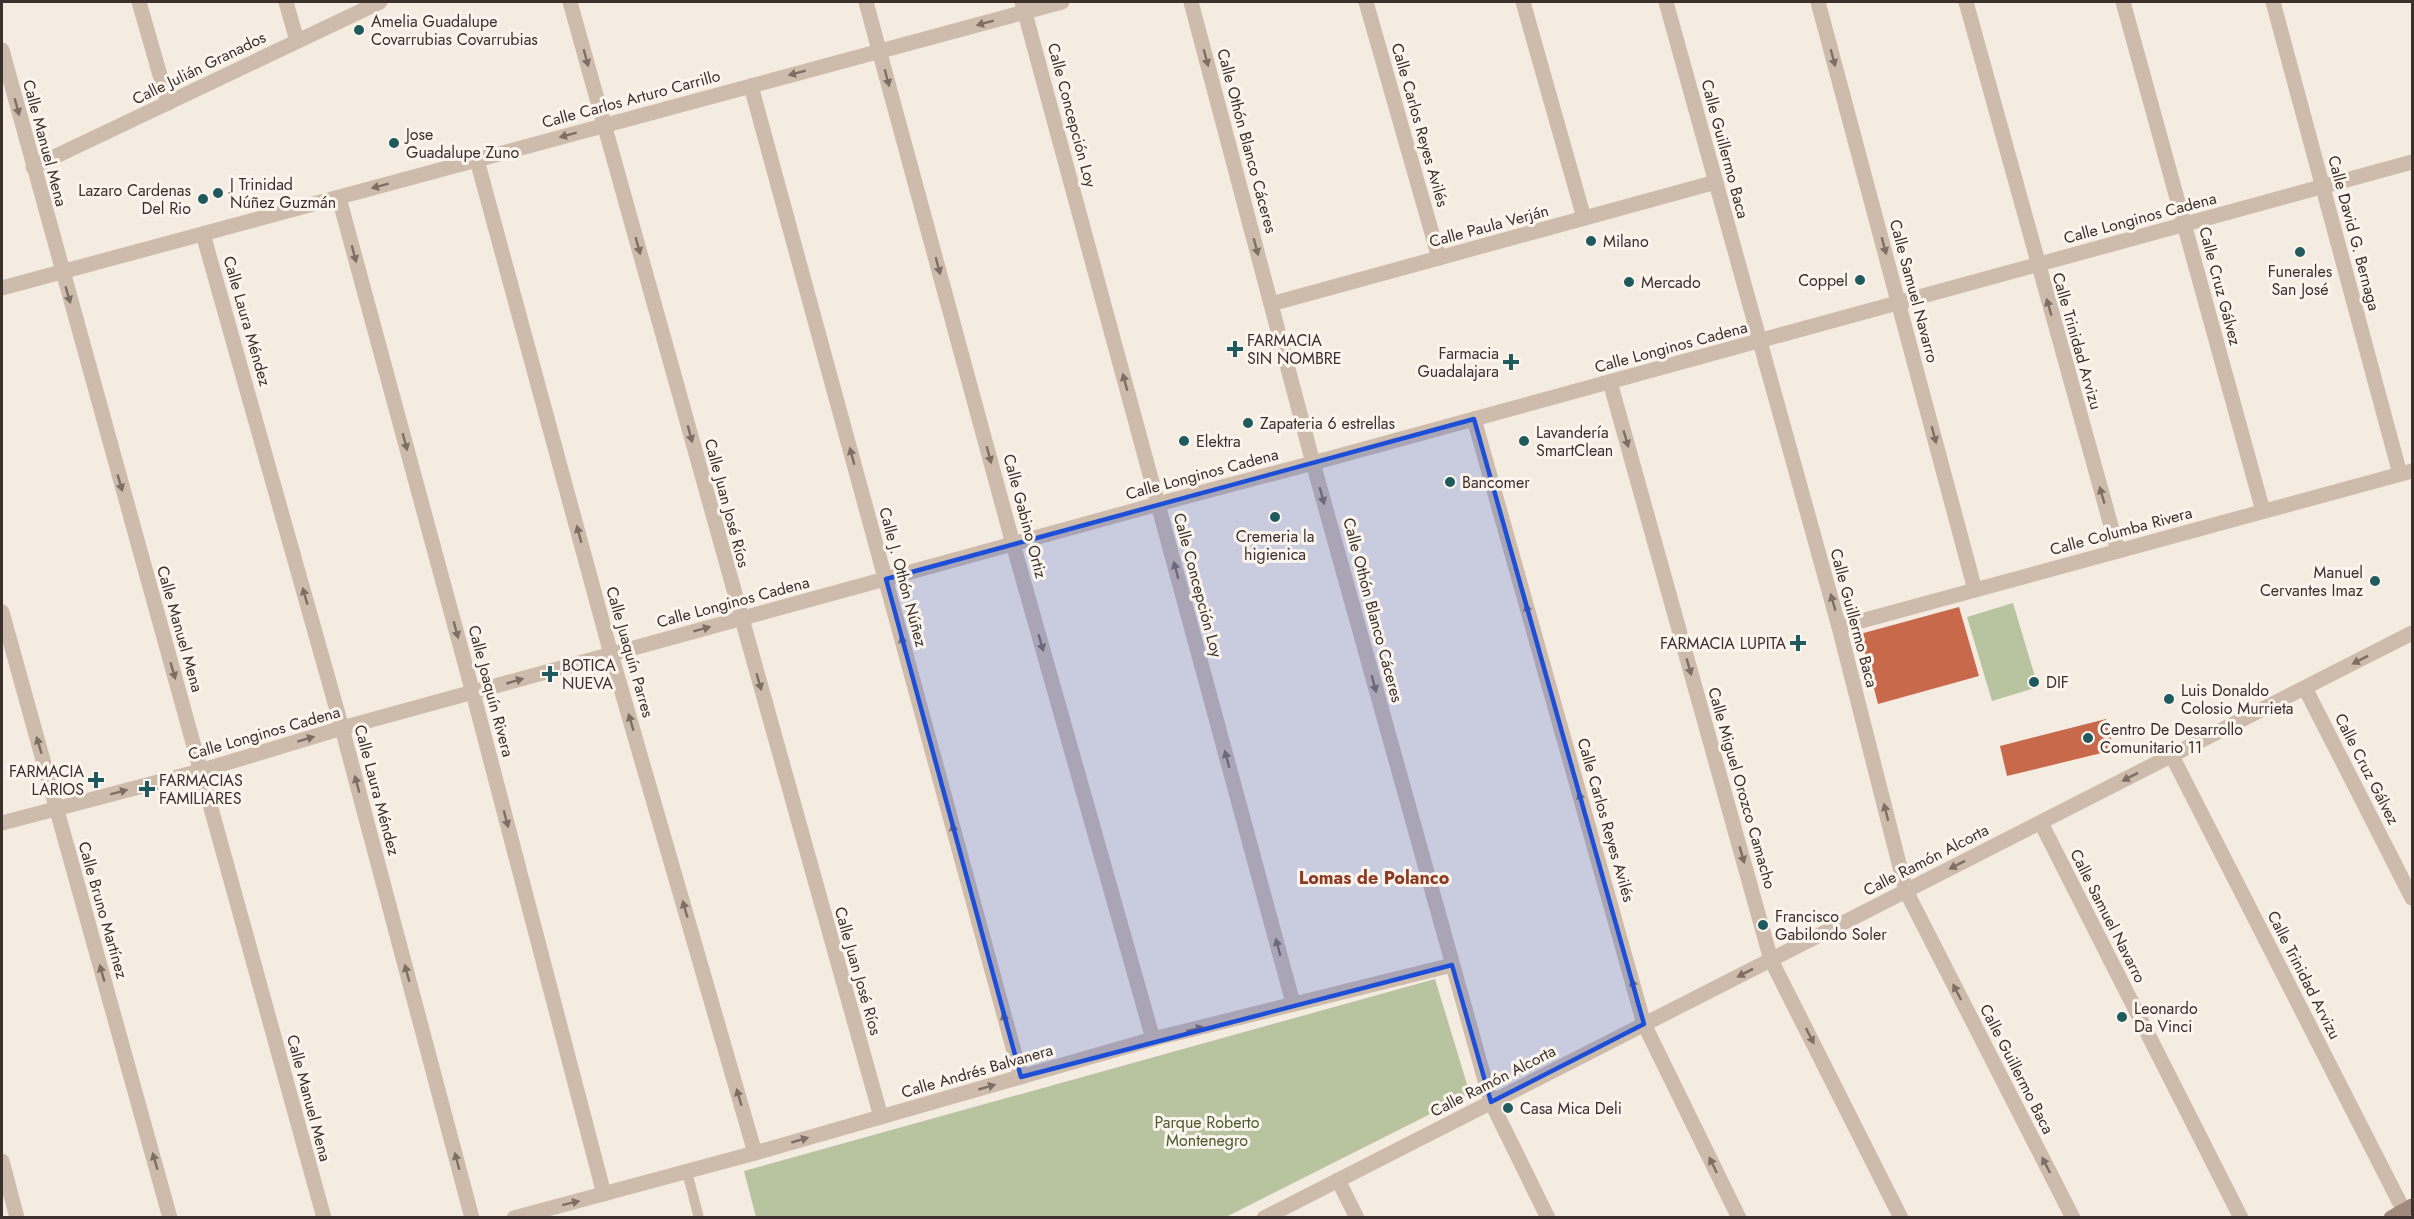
<svg xmlns="http://www.w3.org/2000/svg" width="2414" height="1219" viewBox="0 0 2414 1219" font-family="Jost,sans-serif">
<style>
.green{fill:#b8c4a0}
.building{fill:#c8694b}
.lines{fill:none;stroke-linecap:round;stroke-linejoin:round}
.lane{stroke:#cdbbac;stroke-width:10}
.street{stroke:#cdbbac;stroke-width:15}
.secondary{stroke:#a18a7d;stroke-width:15}
.oneway{fill:#7d6f65}
.marked{fill:#1d4ed8;fill-opacity:0.2;stroke:#1d4ed8;stroke-width:4.5;stroke-linejoin:round}
.poi-dot{fill:#1f5a5e;stroke:#fbf5ee;stroke-width:2}
.labels{text-anchor:middle;dominant-baseline:central;stroke-width:6;stroke-linejoin:round;paint-order:stroke}
.poi-label{font-size:16px;fill:#3b302b;stroke:#fbf5ee;text-anchor:start}
.street-label{font-size:16px;fill:#3b302b;stroke:#fbf5ee}
.park-label{font-size:16px;fill:#4a5a2e;stroke:#fbf5ee}
.neighbourhood-label{font-size:18px;font-weight:bold;fill:#8c3b22;stroke:#fbf5ee}
</style>
<rect width="100%" height="100%" fill="#f4ebe1"/>
<g class="green">
<polygon points="2013,603 2038,687 1992,701 1967,617"/>
<polygon points="1435,979 1470,1094 1226,1217 756,1217 744,1171"/>
</g>
<g class="building">
<polygon points="1959,607 1979,676 1878,704 1860,634"/>
<polygon points="2106,719 2114,750 2007,776 2000,746"/>
</g>
<g class="lines">
<polyline class="lane" points="687,1172 699,1218"/>
<g class="street">
<polyline points="139,2 168,103"/>
<polyline points="286,2 297,41"/>
<polyline points="570,2 881,1117"/>
<polyline points="866,2 1013,544 1153,1039"/>
<polyline points="1022,2 1293,1003"/>
<polyline points="1191,2 1313,463 1491,1102 1548,1218"/>
<polyline points="1366,2 1439,258"/>
<polyline points="1523,2 1584,218"/>
<polyline points="1666,2 1839,627 1906,891 2073,1218"/>
<polyline points="1818,2 1975,590"/>
<polyline points="1966,2 2118,551"/>
<polyline points="2123,2 2263,511"/>
<polyline points="2273,2 2400,474"/>
<polyline points="2,50 324,1218"/>
<polyline points="751,86 1021,1077"/>
<polyline points="477,160 611,654 755,1153"/>
<polyline points="33,167 380,2"/>
<polyline points="339,198 473,693 604,1194"/>
<polyline points="203,234 342,728 472,1218"/>
<polyline points="2,288 1062,2"/>
<polyline points="1271,304 1716,182"/>
<polyline points="1610,382 1771,960 1901,1218"/>
<polyline points="1474,419 1644,1024 1739,1218"/>
<polyline points="2,612 170,1218"/>
<polyline points="1839,627 2412,471"/>
<polyline points="2305,688 2412,898"/>
<polyline points="2172,756 2404,1211"/>
<polyline points="2,823 200,771 342,728 1158,504 1313,463 2412,162"/>
<polyline points="2041,823 2241,1218"/>
<polyline points="2,1161 17,1218"/>
<polyline points="1338,1180 1357,1218"/>
<polyline points="514,1218 755,1153 1153,1039 1452,965"/>
<polyline points="1264,1218 2412,633"/>
</g>
<polyline class="secondary" points="2391,1218 2412,1206"/>
</g>
<defs><path id="oneway-solid" d="M-6-.8H1V-3.2L6.5 0L1 3.2V.8H-6Z" transform="scale(1.5)"/></defs>
<g class="oneway">
<use href="#oneway-solid" transform="translate(985 23) rotate(165)"/>
<use href="#oneway-solid" transform="translate(586 58) rotate(75)"/>
<use href="#oneway-solid" transform="translate(1206 58) rotate(75)"/>
<use href="#oneway-solid" transform="translate(1833 58) rotate(75)"/>
<use href="#oneway-solid" transform="translate(797 73) rotate(165)"/>
<use href="#oneway-solid" transform="translate(887 78) rotate(75)"/>
<use href="#oneway-solid" transform="translate(17 107) rotate(75)"/>
<use href="#oneway-solid" transform="translate(568 135) rotate(165)"/>
<use href="#oneway-solid" transform="translate(380 186) rotate(165)"/>
<use href="#oneway-solid" transform="translate(638 246) rotate(75)"/>
<use href="#oneway-solid" transform="translate(1884 246) rotate(75)"/>
<use href="#oneway-solid" transform="translate(1256 247) rotate(75)"/>
<use href="#oneway-solid" transform="translate(354 254) rotate(75)"/>
<use href="#oneway-solid" transform="translate(938 266) rotate(75)"/>
<use href="#oneway-solid" transform="translate(68 295) rotate(74)"/>
<use href="#oneway-solid" transform="translate(2049 307) rotate(-106)"/>
<use href="#oneway-solid" transform="translate(1125 382) rotate(-105)"/>
<use href="#oneway-solid" transform="translate(690 434) rotate(75)"/>
<use href="#oneway-solid" transform="translate(1934 435) rotate(75)"/>
<use href="#oneway-solid" transform="translate(1626 439) rotate(74)"/>
<use href="#oneway-solid" transform="translate(405 442) rotate(75)"/>
<use href="#oneway-solid" transform="translate(989 455) rotate(75)"/>
<use href="#oneway-solid" transform="translate(852 456) rotate(-105)"/>
<use href="#oneway-solid" transform="translate(120 483) rotate(74)"/>
<use href="#oneway-solid" transform="translate(2102 495) rotate(-106)"/>
<use href="#oneway-solid" transform="translate(1322 496) rotate(75)"/>
<use href="#oneway-solid" transform="translate(579 534) rotate(-105)"/>
<use href="#oneway-solid" transform="translate(1176 570) rotate(-105)"/>
<use href="#oneway-solid" transform="translate(305 596) rotate(-106)"/>
<use href="#oneway-solid" transform="translate(1833 602) rotate(-106)"/>
<use href="#oneway-solid" transform="translate(1528 612) rotate(-106)"/>
<use href="#oneway-solid" transform="translate(702 629) rotate(-15)"/>
<use href="#oneway-solid" transform="translate(456 630) rotate(75)"/>
<use href="#oneway-solid" transform="translate(1041 643) rotate(74)"/>
<use href="#oneway-solid" transform="translate(903 644) rotate(-105)"/>
<use href="#oneway-solid" transform="translate(2360 660) rotate(153)"/>
<use href="#oneway-solid" transform="translate(1689 667) rotate(74)"/>
<use href="#oneway-solid" transform="translate(173 671) rotate(74)"/>
<use href="#oneway-solid" transform="translate(515 681) rotate(-16)"/>
<use href="#oneway-solid" transform="translate(759 682) rotate(74)"/>
<use href="#oneway-solid" transform="translate(1374 684) rotate(75)"/>
<use href="#oneway-solid" transform="translate(631 722) rotate(-106)"/>
<use href="#oneway-solid" transform="translate(306 739) rotate(-17)"/>
<use href="#oneway-solid" transform="translate(39 745) rotate(-106)"/>
<use href="#oneway-solid" transform="translate(1227 759) rotate(-105)"/>
<use href="#oneway-solid" transform="translate(2130 777) rotate(153)"/>
<use href="#oneway-solid" transform="translate(357 784) rotate(-105)"/>
<use href="#oneway-solid" transform="translate(119 792) rotate(-15)"/>
<use href="#oneway-solid" transform="translate(1581 800) rotate(-106)"/>
<use href="#oneway-solid" transform="translate(1886 812) rotate(-104)"/>
<use href="#oneway-solid" transform="translate(506 819) rotate(75)"/>
<use href="#oneway-solid" transform="translate(954 832) rotate(-105)"/>
<use href="#oneway-solid" transform="translate(1742 855) rotate(74)"/>
<use href="#oneway-solid" transform="translate(1957 865) rotate(153)"/>
<use href="#oneway-solid" transform="translate(685 909) rotate(-106)"/>
<use href="#oneway-solid" transform="translate(1278 947) rotate(-105)"/>
<use href="#oneway-solid" transform="translate(102 973) rotate(-106)"/>
<use href="#oneway-solid" transform="translate(407 973) rotate(-105)"/>
<use href="#oneway-solid" transform="translate(1745 973) rotate(153)"/>
<use href="#oneway-solid" transform="translate(1634 987) rotate(-106)"/>
<use href="#oneway-solid" transform="translate(1957 992) rotate(-117)"/>
<use href="#oneway-solid" transform="translate(1005 1021) rotate(-105)"/>
<use href="#oneway-solid" transform="translate(1195 1029) rotate(-14)"/>
<use href="#oneway-solid" transform="translate(1810 1036) rotate(63)"/>
<use href="#oneway-solid" transform="translate(987 1087) rotate(-16)"/>
<use href="#oneway-solid" transform="translate(739 1097) rotate(-106)"/>
<use href="#oneway-solid" transform="translate(800 1140) rotate(-16)"/>
<use href="#oneway-solid" transform="translate(155 1161) rotate(-106)"/>
<use href="#oneway-solid" transform="translate(457 1161) rotate(-105)"/>
<use href="#oneway-solid" transform="translate(1713 1165) rotate(-116)"/>
<use href="#oneway-solid" transform="translate(2046 1165) rotate(-117)"/>
<use href="#oneway-solid" transform="translate(571 1203) rotate(-14)"/>
</g>
<path class="marked" d="M1474,419L1644,1024L1491,1102L1452,965L1021,1077L886,579Z"/>
<g class="poi-dot">
<circle cx="359" cy="30" r="6"/>
<circle cx="394" cy="143" r="6"/>
<circle cx="218" cy="193" r="6"/>
<circle cx="203" cy="199" r="6"/>
<circle cx="1591" cy="241" r="6"/>
<circle cx="2300" cy="252" r="6"/>
<circle cx="1860" cy="280" r="6"/>
<circle cx="1629" cy="282" r="6"/>
<path d="M1232 340h6v6h6v6h-6v6h-6v-6h-6v-6h6z"/>
<path d="M1508 353h6v6h6v6h-6v6h-6v-6h-6v-6h6z"/>
<circle cx="1248" cy="423" r="6"/>
<circle cx="1184" cy="441" r="6"/>
<circle cx="1524" cy="441" r="6"/>
<circle cx="1450" cy="482" r="6"/>
<circle cx="1275" cy="517" r="6"/>
<circle cx="2375" cy="581" r="6"/>
<path d="M1795 634h6v6h6v6h-6v6h-6v-6h-6v-6h6z"/>
<path d="M547 665h6v6h6v6h-6v6h-6v-6h-6v-6h6z"/>
<circle cx="2034" cy="682" r="6"/>
<circle cx="2169" cy="699" r="6"/>
<circle cx="2088" cy="738" r="6"/>
<path d="M93 771h6v6h6v6h-6v6h-6v-6h-6v-6h6z"/>
<path d="M144 780h6v6h6v6h-6v6h-6v-6h-6v-6h6z"/>
<circle cx="1763" cy="925" r="6"/>
<circle cx="2122" cy="1017" r="6"/>
<circle cx="1508" cy="1108" r="6"/>
</g>
<g class="labels">
<g class="poi-label">
<text x="371" y="21">Amelia Guadalupe<tspan x="371" dy="18">Covarrubias Covarrubias</tspan></text>
<text x="406" y="134">Jose<tspan x="406" dy="18">Guadalupe Zuno</tspan></text>
<text x="230" y="184">J Trinidad<tspan x="230" dy="18">Núñez Guzmán</tspan></text>
<text x="191" y="190" text-anchor="end">Lazaro Cardenas<tspan x="191" dy="18">Del Rio</tspan></text>
<text x="1603" y="241">Milano</text>
<text x="2300" y="271" text-anchor="middle">Funerales<tspan x="2300" dy="18">San José</tspan></text>
<text x="1848" y="280" text-anchor="end">Coppel</text>
<text x="1641" y="282">Mercado</text>
<text x="1247" y="340">FARMACIA<tspan x="1247" dy="18">SIN NOMBRE</tspan></text>
<text x="1499" y="353" text-anchor="end">Farmacia<tspan x="1499" dy="18">Guadalajara</tspan></text>
<text x="1260" y="423">Zapateria 6 estrellas</text>
<text x="1536" y="432">Lavandería<tspan x="1536" dy="18">SmartClean</tspan></text>
<text x="1196" y="441">Elektra</text>
<text x="1462" y="482">Bancomer</text>
<text x="1275" y="536" text-anchor="middle">Cremeria la<tspan x="1275" dy="18">higienica</tspan></text>
<text x="2363" y="572" text-anchor="end">Manuel<tspan x="2363" dy="18">Cervantes Imaz</tspan></text>
<text x="1786" y="643" text-anchor="end">FARMACIA LUPITA</text>
<text x="562" y="665">BOTICA<tspan x="562" dy="18">NUEVA</tspan></text>
<text x="2046" y="682">DIF</text>
<text x="2181" y="690">Luis Donaldo<tspan x="2181" dy="18">Colosio Murrieta</tspan></text>
<text x="2100" y="729">Centro De Desarrollo<tspan x="2100" dy="18">Comunitario 11</tspan></text>
<text x="84" y="771" text-anchor="end">FARMACIA<tspan x="84" dy="18">LARIOS</tspan></text>
<text x="159" y="780">FARMACIAS<tspan x="159" dy="18">FAMILIARES</tspan></text>
<text x="1775" y="916">Francisco<tspan x="1775" dy="18">Gabilondo Soler</tspan></text>
<text x="2134" y="1008">Leonardo<tspan x="2134" dy="18">Da Vinci</tspan></text>
<text x="1520" y="1108">Casa Mica Deli</text>
</g>
<g class="street-label">
<text transform="translate(199 68) rotate(-26)">Calle Julián Granados</text>
<text transform="translate(631 99) rotate(-15)">Calle Carlos Arturo Carrillo</text>
<text transform="translate(1072 115) rotate(75)">Calle Concepción Loy</text>
<text transform="translate(1420 125) rotate(74)">Calle Carlos Reyes Avilés</text>
<text transform="translate(1247 141) rotate(75)">Calle Othón Blanco Cáceres</text>
<text transform="translate(45 143) rotate(75)">Calle Manuel Mena</text>
<text transform="translate(1725 149) rotate(75)">Calle Guillermo Baca</text>
<text transform="translate(2140 218) rotate(-15)">Calle Longinos Cadena</text>
<text transform="translate(1489 226) rotate(-15)">Calle Paula Verján</text>
<text transform="translate(2354 233) rotate(75)">Calle David G. Bernaga</text>
<text transform="translate(2220 286) rotate(75)">Calle Cruz Gálvez</text>
<text transform="translate(1914 291) rotate(75)">Calle Samuel Navarro</text>
<text transform="translate(247 321) rotate(74)">Calle Laura Méndez</text>
<text transform="translate(2077 341) rotate(74)">Calle Trinidad Arvizu</text>
<text transform="translate(1671 347) rotate(-15)">Calle Longinos Cadena</text>
<text transform="translate(1202 474) rotate(-15)">Calle Longinos Cadena</text>
<text transform="translate(727 503) rotate(75)">Calle Juan José Ríos</text>
<text transform="translate(1025 516) rotate(75)">Calle Gabino Ortiz</text>
<text transform="translate(2121 531) rotate(-15)">Calle Columba Rivera</text>
<text transform="translate(903 577) rotate(75)">Calle J. Othón Núñez</text>
<text transform="translate(1198 585) rotate(75)">Calle Concepción Loy</text>
<text transform="translate(733 602) rotate(-15)">Calle Longinos Cadena</text>
<text transform="translate(1373 610) rotate(75)">Calle Othón Blanco Cáceres</text>
<text transform="translate(1854 618) rotate(75)">Calle Guillermo Baca</text>
<text transform="translate(180 629) rotate(74)">Calle Manuel Mena</text>
<text transform="translate(630 652) rotate(74)">Calle Juaquín Parres</text>
<text transform="translate(491 691) rotate(75)">Calle Joaquín Rivera</text>
<text transform="translate(264 733) rotate(-16)">Calle Longinos Cadena</text>
<text transform="translate(2367 769) rotate(63)">Calle Cruz Gálvez</text>
<text transform="translate(1742 788) rotate(74)">Calle Miguel Orozco Camacho</text>
<text transform="translate(377 790) rotate(75)">Calle Laura Méndez</text>
<text transform="translate(1606 820) rotate(74)">Calle Carlos Reyes Avilés</text>
<text transform="translate(1926 860) rotate(-27)">Calle Ramón Alcorta</text>
<text transform="translate(103 910) rotate(74)">Calle Bruno Martínez</text>
<text transform="translate(2108 916) rotate(63)">Calle Samuel Navarro</text>
<text transform="translate(858 971) rotate(74)">Calle Juan José Ríos</text>
<text transform="translate(2304 975) rotate(63)">Calle Trinidad Arvizu</text>
<text transform="translate(2017 1069) rotate(63)">Calle Guillermo Baca</text>
<text transform="translate(977 1071) rotate(-16)">Calle Andrés Balvanera</text>
<text transform="translate(1493 1081) rotate(-27)">Calle Ramón Alcorta</text>
<text transform="translate(309 1098) rotate(75)">Calle Manuel Mena</text>
</g>
<g class="park-label">
<text x="1207" y="1122">Parque Roberto<tspan x="1207" dy="18">Montenegro</tspan></text>
</g>
<g class="neighbourhood-label">
<text x="1374" y="878">Lomas de Polanco</text>
</g>
</g>
<rect width="2414" height="1219" fill="none" stroke="#3b302b" stroke-width="6"/>
</svg>
